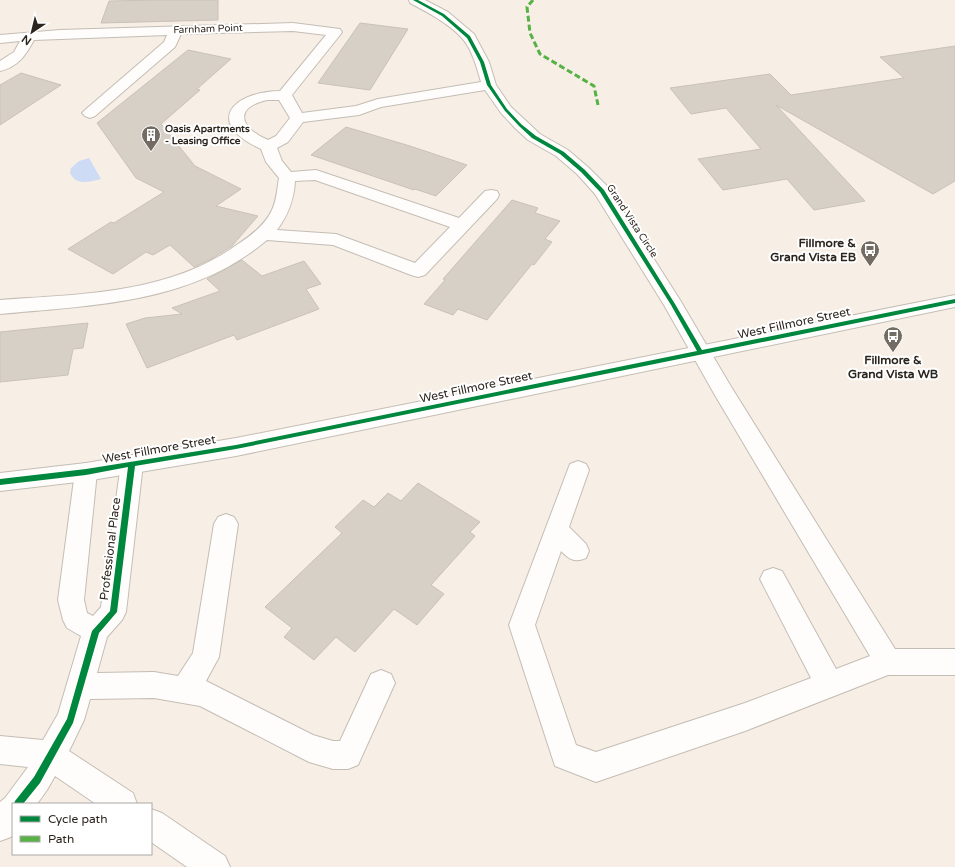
<svg xmlns="http://www.w3.org/2000/svg" width="955" height="867" viewBox="0 0 955 867" font-family="'Varela Round',sans-serif">
<style>
.water{fill:#cedbf5}
.building{fill:#d7d0c7;stroke:#c9c2ba}
.lines{fill:none;stroke-linecap:round;stroke-linejoin:round}
.minor-casing{stroke:#c4bdb5;stroke-width:2}
.major-casing{stroke:#c4bdb5;stroke-width:2}
.minor{fill:#fefdfb;fill-rule:evenodd}
.major{fill:#fefdfb;fill-rule:evenodd}
.quiet{stroke:#56b245;stroke-width:3;stroke-dasharray:6 3;stroke-linecap:butt}
.cycleway-casing{stroke:#fff;stroke-width:2}
.cycleway{fill:#00873e;fill-rule:evenodd}
.labels{text-anchor:middle;dominant-baseline:central;stroke-width:4;stroke-linejoin:round;paint-order:stroke}
.far-street-label{font-size:10px;fill:#2b251d;stroke:#fff}
.far-poi-label{font-size:10px;font-weight:bold;fill:#2b251d;stroke:#fff;text-anchor:start}
.poi-label{font-size:12px;font-weight:bold;fill:#2b251d;stroke:#fff;text-anchor:end}
.street-label{font-size:12px;fill:#2b251d;stroke:#fff}
</style>
<rect width="100%" height="100%" fill="#f7efe5"/>
<path class="water" d="M89,158L101,179C90,182 76,186 70,173L71,168L79,161Z"/>
<g class="building">
<polygon points="156,0 218,0 218,20 101,23 109,1"/>
<polygon points="360,23 408,29 370,90 318,83"/>
<polygon points="955,46 955,181 933,194 776,105 865,201 814,210 787,179 723,190 698,159 761,149 726,108 691,114 670,88 770,74 791,95 904,78 880,57"/>
<polygon points="188,50 231,59 197,89 200,90 161,124 195,166 241,189 216,206 258,216 232,246 211,259 194,267 170,245 153,255 146,252 113,274 68,249 111,222 114,223 164,192 136,178 97,123"/>
<polygon points="21,73 61,85 0,125 0,85"/>
<polygon points="346,127 410,146 467,165 436,196 415,189 414,190 311,155"/>
<polygon points="512,200 538,208 535,213 560,221 545,239 552,242 534,265 532,264 487,320 458,309 453,315 424,304 445,280 443,279"/>
<polygon points="242,260 262,276 304,261 321,284 306,289 319,309 237,340 234,335 147,368 126,324 145,318 182,314 172,308 220,291 207,279"/>
<polygon points="88,323 83,348 73,349 68,375 0,382 0,332"/>
<polygon points="418,483 480,522 470,532 475,536 431,585 444,594 417,625 394,609 355,652 336,637 314,660 284,637 292,628 265,607 342,533 335,527 363,500 374,507 388,493 401,501"/>
</g>
<g class="lines">
<defs>
<g id="minor">
<path d="M409,0H425L448,12L474,34L489,62L496,85L511,107L540,134L568,150L589,168L608,187L680,300L730,385L895,649H955V675H888L745,731L596,782L555,766L509,625L570,464L578,461L586,464L589,470L569,527L586,544L589,551L586,558C574,563 569,559 561,551L535,625L576,745L596,752L745,703L811,678L760,579L764,571L773,568L782,571L836,669L870,656L716,397L664,305L595,194L577,174L556,156L528,140L515,128L501,113L485,90L381,107L359,115L303,122L288,142L277,148L282,161L291,172L316,170L322,172L459,218L485,191L491,190L497,191L499,195L497,199L425,275L418,277L411,275L333,245L267,240C191,304 94,305 0,314V300C81,294 170,294 238,244C252,235 265,225 272,210C277,199 277,189 279,178L266,162L261,149C205,124 230,92 280,91L326,35L293,31L181,34L175,47L95,116L90,118L85,116L82,113L85,110L164,42L167,35L34,40C26,55 18,67 0,71V61L14,52L20,41L0,43V35L60,30L293,23L340,29L342,32L340,35L292,95L302,113L356,106L378,99L481,82C477,68 472,49 462,38C448,23 429,13 410,3ZM267,100H279L290,118L276,136L268,140C240,128 233,108 267,100ZM315,180L450,227L415,263L336,234L277,230C288,215 294,200 295,181Z"/>
<polygon points="132,455 140,458 143,464 126,612 122,620 107,637 97,673 154,672 178,676 193,653 214,524 218,517 226,514 234,517 238,524 219,657 206,681 313,735 333,741 340,741 371,674 381,670 391,674 395,683 358,765 348,769 333,769 309,762 200,706 154,698 90,699 84,720 69,751 133,793 137,804 96,804 55,776 47,790 37,804 13,804 13,834 11,837 0,841 0,802 5,798 28,767 0,764 0,736 43,740 58,714 81,636 67,628 63,620 58,600 75,472 78,465 86,463 94,465 97,472 84,600 87,613 93,616 101,607 121,464 124,458"/>
<polygon points="151,809 162,813 225,856 230,867 187,867 151,842"/>
</g>
<polygon id="major" points="955,295 955,307 236,456 86,481 0,491 0,473 86,463 236,438"/>
</defs>
<use href="#minor" class="minor-casing"/>
<use href="#major" class="major-casing"/>
<use href="#minor" class="minor"/>
<use href="#major" class="major"/>
<polyline class="quiet" points="533,0 527,7 530,33 540,54 594,86 598,105"/>
<defs>
<polygon id="cycleway" points="413,0 418,0 444,14 470,36 484,62 491,85 507,109 521,124 536,136 564,152 585,170 604,190 675,304 702,350 955,299 955,303 236,449 135,466 117,612 99,633 73,723 40,783 23,804 14,804 15,801 34,777 67,719 92,631 110,611 128,467 86,475 0,485 0,479 86,469 236,445 697,351 671,305 600,192 581,172 560,154 532,138 519,126 505,111 487,85 480,62 467,38 442,16"/>
</defs>
<use href="#cycleway" class="cycleway-casing"/>
<use href="#cycleway" class="cycleway"/>
</g>
<defs>
<symbol id="building-pin" viewBox="-11 -11 22 30"><path d="M0 17L-7.5 6A9.5 9.5 0 1 1 7.5 6Z" fill="#726c63" stroke="#fff"/><path d="M-4-6H4V6H1V3H-1V6H-4ZM-2.5-4.3h1.7v1.8h-1.7ZM.8-4.3h1.7v1.8H.8ZM-2.5-1h1.7V.8h-1.7ZM.8-1h1.7V.8H.8Z" fill="#fff"/></symbol>
<symbol id="bus-pin" viewBox="-11 -11 22 30"><path d="M0 17L-7.5 6A9.5 9.5 0 1 1 7.5 6Z" fill="#726c63" stroke="#fff"/><path d="M-5-6H5V4H4V6H2V4H-2V6H-4V4H-5ZM-3.5-4V0h7V-4ZM-3.5 1.2v1.5H-2V1.2ZM2 1.2v1.5H3.5V1.2Z" fill="#fff"/></symbol>
</defs>
<g fill-rule="evenodd">
<use href="#building-pin" x="140" y="124" width="22" height="30"/>
<use href="#bus-pin" x="859" y="239" width="22" height="30"/>
<use href="#bus-pin" x="882" y="325" width="22" height="30"/>
</g>
<g class="labels">
<g class="far-street-label">
<text transform="translate(208 29) rotate(-2)">Farnham Point</text>
<text transform="translate(632 221) rotate(57)">Grand Vista Circle</text>
</g>
<g class="far-poi-label">
<text x="165" y="129">Oasis Apartments<tspan x="165" dy="12">- Leasing Office</tspan></text>
</g>
<g class="poi-label">
<text x="856" y="243">Fillmore &amp;<tspan x="856" dy="14">Grand Vista EB</tspan></text>
<text x="893" y="360" text-anchor="middle">Fillmore &amp;<tspan x="893" dy="14">Grand Vista WB</tspan></text>
</g>
<g class="street-label">
<text transform="translate(794 323) rotate(-12)">West Fillmore Street</text>
<text transform="translate(476 387) rotate(-12)">West Fillmore Street</text>
<text transform="translate(159 449) rotate(-10)">West Fillmore Street</text>
<text transform="translate(110 549) rotate(-83)">Professional Place</text>
</g>
</g>
<rect x="12" y="803" width="140" height="52" fill="#ffffff" stroke="#aaa8a5"/>
<rect x="20" y="816" width="20" height="6" fill="#00873e" stroke="#aaa8a5"/>
<text x="48" y="823" font-size="12" fill="#2b251d">Cycle path</text>
<rect x="20" y="836" width="20" height="6" fill="#56b245" stroke="#aaa8a5"/>
<text x="48" y="843" font-size="12" fill="#2b251d">Path</text>
<g transform="translate(32 32) rotate(215)" stroke="#ffffff" stroke-width="3" paint-order="stroke">
<path d="M0-3L7 15L0 10L-7 15Z" fill="#2b251d"/>
<text y="-6" font-size="11" font-weight="bold" text-anchor="middle" fill="#2b251d">N</text>
</g>
</svg>
